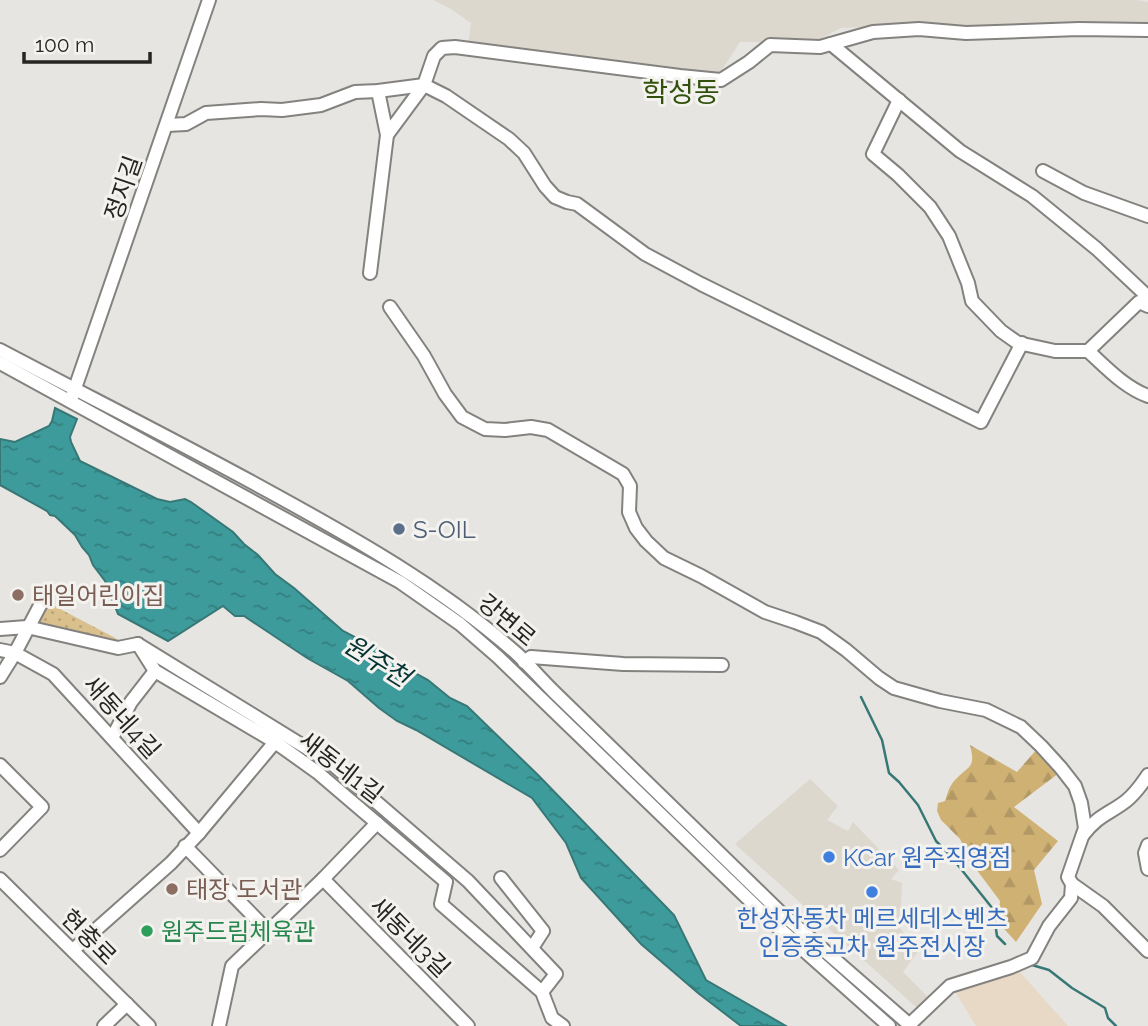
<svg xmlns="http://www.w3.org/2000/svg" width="1148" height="1026" viewBox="0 0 1148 1026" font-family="Raleway,'Noto Sans KR',sans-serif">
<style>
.built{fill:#ddd8cd}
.industrial{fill:#e8d8c6}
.forest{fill:url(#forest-firs)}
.park{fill:url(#park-dots)}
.water{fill:url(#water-ripples);stroke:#377877;stroke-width:2}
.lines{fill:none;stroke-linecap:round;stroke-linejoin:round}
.stream{stroke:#377877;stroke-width:2.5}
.minor-casing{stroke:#84827f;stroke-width:16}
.minor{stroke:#fff;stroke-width:12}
.service-dot{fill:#5c6f8a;stroke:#f4f2ee;stroke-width:2.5}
.education-dot{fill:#8d6e63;stroke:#f4f2ee;stroke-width:2.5}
.shop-dot{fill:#3f7fe0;stroke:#f4f2ee;stroke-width:2.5}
.leisure-dot{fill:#2e9e5b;stroke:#f4f2ee;stroke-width:2.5}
.labels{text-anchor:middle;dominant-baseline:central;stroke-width:6;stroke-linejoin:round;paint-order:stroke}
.street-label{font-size:24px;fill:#262523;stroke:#f4f2ee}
.service-label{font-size:24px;fill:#4e5e75;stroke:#f4f2ee;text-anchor:start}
.education-label{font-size:24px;fill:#785e54;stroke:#f4f2ee;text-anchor:start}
.shop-label{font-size:24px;fill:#366cbe;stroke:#f4f2ee;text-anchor:start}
.leisure-label{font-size:24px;fill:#27864d;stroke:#f4f2ee;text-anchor:start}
.water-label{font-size:26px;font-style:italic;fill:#053333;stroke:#f4f2ee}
.quarter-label{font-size:28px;fill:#31510d;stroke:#f4f2ee}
</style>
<defs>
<pattern id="forest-firs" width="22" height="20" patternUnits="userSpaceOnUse" patternTransform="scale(1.75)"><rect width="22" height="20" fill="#d0b174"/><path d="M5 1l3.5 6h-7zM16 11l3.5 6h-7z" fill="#b29864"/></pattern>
<pattern id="park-dots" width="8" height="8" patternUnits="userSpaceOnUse" patternTransform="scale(1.75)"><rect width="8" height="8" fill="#d9c08d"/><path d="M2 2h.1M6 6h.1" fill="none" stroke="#baa579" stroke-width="1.8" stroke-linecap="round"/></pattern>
<pattern id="water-ripples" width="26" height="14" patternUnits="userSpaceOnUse" patternTransform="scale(1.75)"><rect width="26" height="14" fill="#3e9b9b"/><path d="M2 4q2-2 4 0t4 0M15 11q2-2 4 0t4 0" fill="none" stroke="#347e7e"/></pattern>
</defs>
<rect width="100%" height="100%" fill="#e7e5e1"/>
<g class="built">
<polygon points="433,0 1137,0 1148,2 1148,25 1007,28 948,24 841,28 814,42 740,42 720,73 468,46 471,23 451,9"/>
<polygon points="810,779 838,806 827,820 848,831 853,822 899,870 891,879 902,883 901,908 898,926 919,950 903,972 930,999 917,1008 735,844"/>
</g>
<polygon class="industrial" points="1018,970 1068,1026 976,1026 956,993 984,980"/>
<path class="forest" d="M970,745L1017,772L1037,749L1059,773L1014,807L1058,841L1034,870L1042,904L1016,942L998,922L1000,901L970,861L960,839L941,820L937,811L938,803L945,801C948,792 949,786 956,779C969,765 976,769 970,745Z"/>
<polygon class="park" points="45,601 119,640 34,623"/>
<polygon class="water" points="55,408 77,419 70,437 71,442 80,461 157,499 170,502 185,499 191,502 233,532 244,544 258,555 275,574 294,588 343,631 380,650 413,672 428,680 450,698 467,706 538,775 674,915 706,980 786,1026 741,1026 698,993 641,944 581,878 566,843 532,798 416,730 397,721 379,708 348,681 307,658 244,616 235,616 223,606 168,641 118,614 105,581 93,565 89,555 82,547 75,535 55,516 50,515 47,511 0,485 0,439 15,442 49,426 52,421"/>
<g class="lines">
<g class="stream">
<polyline points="861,697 882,740 889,773 899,782 918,805 936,841 949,854 993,909 997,936 1005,944"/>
<polyline points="1032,965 1049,970 1072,988 1105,1008 1108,1018 1116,1026"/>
</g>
<defs>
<g id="minor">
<polyline points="831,44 960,151 1032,196 1097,249 1148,297"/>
<path d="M899,100L873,154L898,175L930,207L949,236L968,283L972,301L1001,331L1018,343L1055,351H1088C1107,368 1124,387 1148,396"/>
<polyline points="167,125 186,124 206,113 261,109 282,110 321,105 355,92 378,91 424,85 446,96 509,139 524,153 545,186 555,197 567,202 577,204 645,254 701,284 981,422 1022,343"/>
<polyline points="387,135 424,85 434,56 442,48 455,47 680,76 721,80 749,62 770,45 820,47 873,32 919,29 966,33 1079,29 1148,30"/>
<polyline points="1043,171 1084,193 1148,216"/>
<polyline points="370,273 387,135 378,91"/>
<polyline points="390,307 424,356 445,394 462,417 485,429 505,430 531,427 548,430 623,474 630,486 629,512 636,528 646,541 664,558 701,576 765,612 795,622 821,632 846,650 879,678 894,688 940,701 986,710 1021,727 1041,746 1061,768 1075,786 1081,803 1085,828 1068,877 1072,884 1071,898 1049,926 1032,958 1011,967 950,986 908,1026"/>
<path d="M0,350C89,397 179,442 268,491C354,538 441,587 516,653C529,665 540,678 553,691L779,911L911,1026"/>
<polyline points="1088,351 1139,302 1148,306"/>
<polyline points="0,363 400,582 460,624 498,657 771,921 889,1026"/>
<polyline points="72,397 209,0"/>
<polyline points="0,629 27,627 118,648 138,644"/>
<polyline points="138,644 155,671 275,742 317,772 446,882 441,904 542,992 552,1018 563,1026"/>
<polyline points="141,646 331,763 468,881 556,974 542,992"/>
<polyline points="0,650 15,653 53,674 199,833"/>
<polyline points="524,662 531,657 623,664 722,665"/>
<polyline points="0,677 15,653 45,596"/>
<polyline points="112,738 131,702 155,671"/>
<polyline points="0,765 42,807 0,850"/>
<path d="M1083,835C1097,816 1109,814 1126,801C1136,793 1141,785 1148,775"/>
<polyline points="1148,845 1145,853 1148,869"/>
<polyline points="185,846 268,931"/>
<polyline points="501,878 543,931 532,948"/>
<polyline points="0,879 149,1026"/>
<polyline points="323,879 468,1026"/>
<polyline points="1072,884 1103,906 1148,951"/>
<polyline points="73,950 171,863 199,833 275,742"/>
<polyline points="104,1026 127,1004"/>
<polyline points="219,1026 232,966 323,879 377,823"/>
</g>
</defs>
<use href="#minor" class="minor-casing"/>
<use href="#minor" class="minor"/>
</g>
<circle class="service-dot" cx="399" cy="529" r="7"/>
<g class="education-dot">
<circle cx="18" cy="595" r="7"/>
<circle cx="172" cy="889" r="7"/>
</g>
<g class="shop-dot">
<circle cx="829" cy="857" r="7"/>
<circle cx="872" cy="892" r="7"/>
</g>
<circle class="leisure-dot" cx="147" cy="931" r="7"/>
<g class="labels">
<g class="street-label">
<text transform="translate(123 188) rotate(-71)">정지길</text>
<text transform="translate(507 620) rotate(40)">강변로</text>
<text transform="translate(122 717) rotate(48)">새동네4길</text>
<text transform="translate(341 767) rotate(38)">새동네1길</text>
<text transform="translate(89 937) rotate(45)">현충로</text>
<text transform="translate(410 937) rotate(45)">새동네3길</text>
</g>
<g class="service-label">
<text x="413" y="529">S-OIL</text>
</g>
<g class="education-label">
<text x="32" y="595">태일어린이집</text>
<text x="186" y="889">태장 도서관</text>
</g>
<g class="shop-label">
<text x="843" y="857">KCar 원주직영점</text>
<text x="872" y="918" text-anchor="middle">한성자동차 메르세데스벤츠<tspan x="872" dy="28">인증중고차 원주전시장</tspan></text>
</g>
<g class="leisure-label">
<text x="161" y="931">원주드림체육관</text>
</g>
<g class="water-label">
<text transform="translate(377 661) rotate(32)">원주천</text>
</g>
<g class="quarter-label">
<text x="681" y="92">학성동</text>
</g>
</g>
<path d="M24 52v10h126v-10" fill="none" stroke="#262523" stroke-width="3.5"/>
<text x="35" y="52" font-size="21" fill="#262523" stroke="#f4f2ee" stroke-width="5" paint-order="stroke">100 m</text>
</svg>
